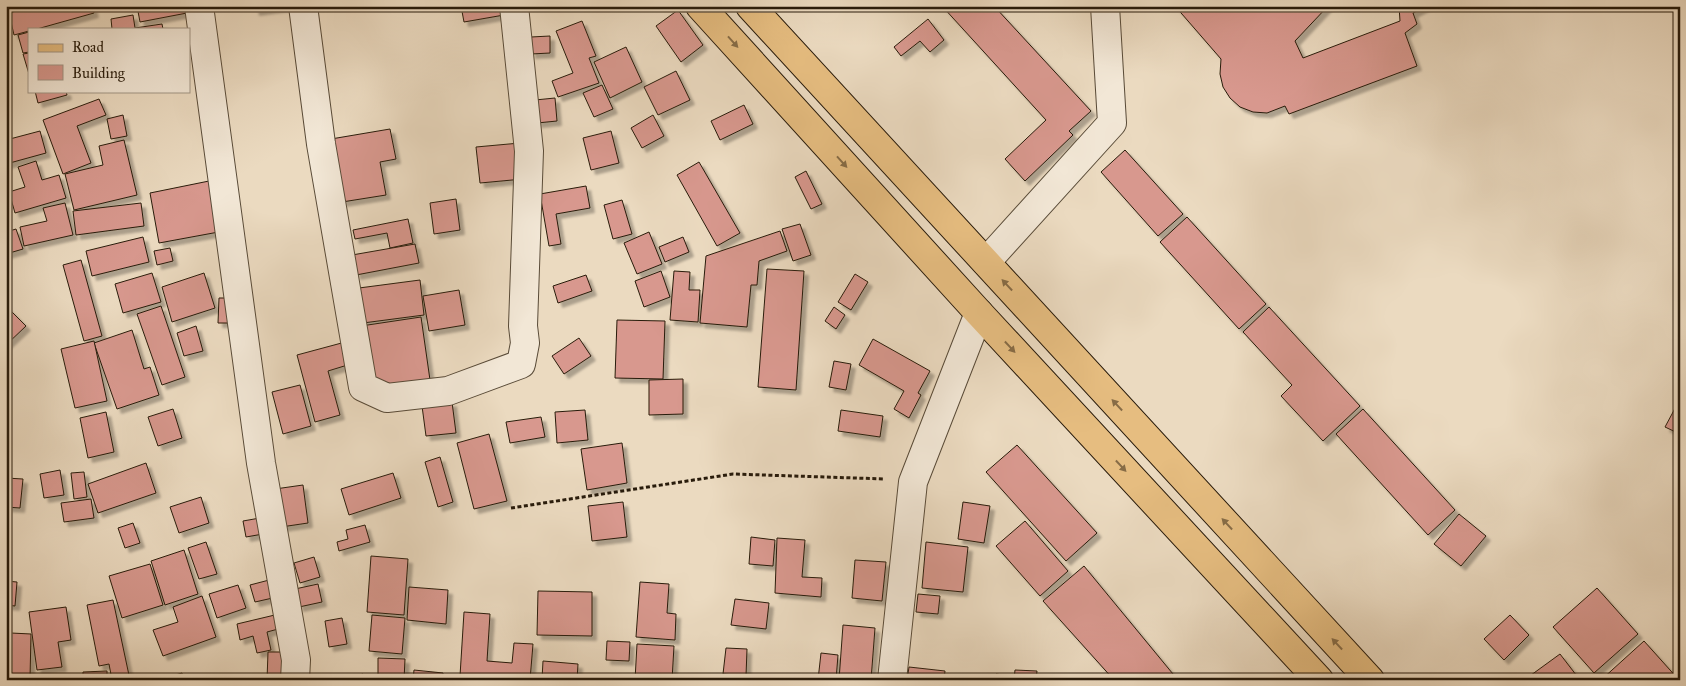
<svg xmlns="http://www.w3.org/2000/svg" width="1686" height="686" viewBox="0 0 1686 686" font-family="'IM FELL Great Primer',serif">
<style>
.building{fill:#d8988e;stroke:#281b0b;filter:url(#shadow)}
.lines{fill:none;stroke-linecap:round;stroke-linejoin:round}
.street-casing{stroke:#594b38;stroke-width:30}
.primary-casing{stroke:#281b0b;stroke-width:30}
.path{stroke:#281b0b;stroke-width:3;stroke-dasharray:4 2.5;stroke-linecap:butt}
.street{stroke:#f2e7d6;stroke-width:28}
.primary{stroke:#e6bd80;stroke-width:28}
.oneway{fill:#876c46}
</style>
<defs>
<filter id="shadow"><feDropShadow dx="4.5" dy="4.5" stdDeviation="1" flood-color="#0004"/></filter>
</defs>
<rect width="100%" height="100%" fill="#ebdac0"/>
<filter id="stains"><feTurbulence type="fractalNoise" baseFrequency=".004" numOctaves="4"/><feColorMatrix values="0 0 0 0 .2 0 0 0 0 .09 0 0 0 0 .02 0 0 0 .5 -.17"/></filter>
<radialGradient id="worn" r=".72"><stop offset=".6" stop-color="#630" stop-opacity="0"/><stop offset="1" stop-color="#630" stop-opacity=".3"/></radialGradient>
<g class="building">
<polygon points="35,6 92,6 94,13 37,29 29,29 29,31 14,35 9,13"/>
<polygon points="137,6 186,6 187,13 140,22"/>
<polygon points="254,6 290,6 255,11"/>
<polygon points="461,6 503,6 504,15 464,22"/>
<polygon points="942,6 994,6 1091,111 1069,131 1073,135 1025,181 1005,159 1046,120"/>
<polygon points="1175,6 1328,6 1295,41 1303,58 1400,21 1399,6 1426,6 1413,13 1417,24 1405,33 1417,66 1289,114 1285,106 1267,113 1253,112 1240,107 1230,98 1223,87 1220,74 1221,59"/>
<polygon points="678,10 703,45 681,62 656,26"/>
<polygon points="133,15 135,28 162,24 163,29 112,29 111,19"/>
<polygon points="928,19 944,40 930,52 920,41 901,56 894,47"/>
<polygon points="582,21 596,56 589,58 599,83 558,97 552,81 573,73 556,31"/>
<polygon points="29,32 29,52 23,53 18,35"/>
<polygon points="550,36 550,53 531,54 531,37"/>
<polygon points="626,47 642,82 610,98 594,62"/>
<polygon points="29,53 29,74 23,54"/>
<polygon points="676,71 690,100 658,115 644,87"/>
<polygon points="602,85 613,109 594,117 583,93"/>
<polygon points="35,91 66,91 67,95 38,103"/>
<polygon points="555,98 557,121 537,123 535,100"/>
<polygon points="99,99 106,115 77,126 91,163 63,174 43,120"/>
<polygon points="744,105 753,124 720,140 711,121"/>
<polygon points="123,115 127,136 111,139 107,119"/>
<polygon points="653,115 664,136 642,148 631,128"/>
<polygon points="390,129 396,159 380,162 386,195 342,202 331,139"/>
<polygon points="40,131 46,153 6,164 6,140"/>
<polygon points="611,131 619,163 591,170 583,138"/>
<polygon points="124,140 137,195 74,210 65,174 103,165 99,146"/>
<polygon points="520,143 523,179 480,183 476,147"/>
<polygon points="1125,150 1183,214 1158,236 1101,172"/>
<polygon points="36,161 42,180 59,175 66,198 15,213 9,192 25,187 18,167"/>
<polygon points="699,162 740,233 717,246 677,175"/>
<polygon points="806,171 822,204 811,209 795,177"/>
<polygon points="214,180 224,231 159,243 150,193"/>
<polygon points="586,186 590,208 556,214 561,244 549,246 540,194"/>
<polygon points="456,199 460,230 434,234 430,203"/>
<polygon points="622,200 632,234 613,239 604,205"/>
<polygon points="65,203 73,235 24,246 20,227 47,221 43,208"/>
<polygon points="141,203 144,226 76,235 73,211"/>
<polygon points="1187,217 1266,304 1239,329 1160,242"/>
<polygon points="408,219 413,243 390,248 387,233 355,239 353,230"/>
<polygon points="800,224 811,255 793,261 782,229"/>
<polygon points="16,229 23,249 6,254 6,232"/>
<polygon points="780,231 787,251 759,261 757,285 751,285 747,327 700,323 706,256"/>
<polygon points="649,232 662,264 637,274 624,243"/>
<polygon points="143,237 149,262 92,276 86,251"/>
<polygon points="683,237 689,252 665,262 659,247"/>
<polygon points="415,244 419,263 356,275 352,255"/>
<polygon points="170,248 173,261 157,265 154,251"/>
<polygon points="81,260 102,336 84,341 63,265"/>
<polygon points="767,269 804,271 796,390 758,387"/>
<polygon points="661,271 670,297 644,307 635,281"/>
<polygon points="674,271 690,272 689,290 700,290 698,322 670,320"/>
<polygon points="152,273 161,302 123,313 115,284"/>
<polygon points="204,273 215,308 172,322 162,287"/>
<polygon points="855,274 868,282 851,310 838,302"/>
<polygon points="586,275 592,291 558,303 553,286"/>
<polygon points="420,280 424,315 363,323 359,288"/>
<polygon points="459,290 465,325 429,331 423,296"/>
<polygon points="219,298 237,298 236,323 218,323"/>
<polygon points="6,306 26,326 6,345"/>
<polygon points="161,306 185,377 162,385 137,314"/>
<polygon points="834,307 845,315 836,329 825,321"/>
<polygon points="1269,307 1360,406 1323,441 1281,396 1292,385 1243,332"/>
<polygon points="421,317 430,380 370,389 361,326"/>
<polygon points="617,320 665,321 663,379 615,378"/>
<polygon points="196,326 203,351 184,356 177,333"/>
<polygon points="132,330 144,369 150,367 159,395 117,409 94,343"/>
<polygon points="579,338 591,356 564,374 552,356"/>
<polygon points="873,339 930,371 918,393 921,395 909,418 894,409 904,391 859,365"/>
<polygon points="94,341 107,401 75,408 61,349"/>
<polygon points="349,341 354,363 328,371 340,415 315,422 297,355"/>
<polygon points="834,361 851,364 846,390 829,387"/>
<polygon points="683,379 683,414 649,415 649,380"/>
<polygon points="300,385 311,426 283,434 272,392"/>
<polygon points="1680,399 1680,434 1665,427"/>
<polygon points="452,402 456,433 426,436 422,406"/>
<polygon points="173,409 182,438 158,446 148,417"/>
<polygon points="1363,409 1455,510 1428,535 1336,434"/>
<polygon points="585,410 588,440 557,443 555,412"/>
<polygon points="841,410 883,416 880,437 838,431"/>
<polygon points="106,412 114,452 88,458 80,418"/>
<polygon points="541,417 545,437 510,443 506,422"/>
<polygon points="489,434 507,501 474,509 457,443"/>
<polygon points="622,443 627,483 587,490 581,449"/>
<polygon points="1017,445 1097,533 1066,561 986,472"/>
<polygon points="440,457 453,502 438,507 425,462"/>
<polygon points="146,463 156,493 98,513 88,484"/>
<polygon points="60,470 64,495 44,498 40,474"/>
<polygon points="84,472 87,497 74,499 71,473"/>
<polygon points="393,473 401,498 349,515 341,489"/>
<polygon points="6,478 23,479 20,508 6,507"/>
<polygon points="303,485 308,523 281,527 275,489"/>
<polygon points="201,497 209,523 179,533 170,507"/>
<polygon points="91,499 94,518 64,522 61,503"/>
<polygon points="623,502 627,537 592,541 588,506"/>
<polygon points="963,502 990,506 984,543 958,539"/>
<polygon points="1459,514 1486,536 1461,566 1434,544"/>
<polygon points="260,518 263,534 246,537 243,521"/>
<polygon points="1025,521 1068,571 1040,596 996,546"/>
<polygon points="133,523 140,543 125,548 118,528"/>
<polygon points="365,525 370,542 339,551 337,542 348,539 346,530"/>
<polygon points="751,537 775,540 773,566 749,564"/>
<polygon points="777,538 805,540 802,577 822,578 821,597 775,593"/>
<polygon points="206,542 217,574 199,579 188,548"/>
<polygon points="926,542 968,547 963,592 922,588"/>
<polygon points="184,550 198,594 165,605 151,561"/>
<polygon points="371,556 408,559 404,615 367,612"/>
<polygon points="314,557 320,577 300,583 294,563"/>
<polygon points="855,560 886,562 882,601 852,598"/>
<polygon points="150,564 163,605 122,618 109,576"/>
<polygon points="1084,566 1173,674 1153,680 1114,680 1043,601"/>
<polygon points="273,579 277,597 255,602 250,585"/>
<polygon points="6,581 17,582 15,606 6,605"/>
<polygon points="640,582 669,584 667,613 676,614 675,640 636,637"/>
<polygon points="318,584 322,602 299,607 295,589"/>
<polygon points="238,585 246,608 217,618 209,594"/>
<polygon points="409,587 448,590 446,624 407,620"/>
<polygon points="1597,588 1638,634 1594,673 1553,627"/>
<polygon points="538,591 592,592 592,636 537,635"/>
<polygon points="918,594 940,596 938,614 916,612"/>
<polygon points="202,596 216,637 163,656 153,630 178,622 173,607"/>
<polygon points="735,599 769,603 766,629 731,625"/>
<polygon points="113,600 130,680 112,680 109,664 99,666 87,605"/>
<polygon points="66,607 71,640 58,642 62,667 37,670 29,612"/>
<polygon points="464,612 490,614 487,661 512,663 514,643 533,644 530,680 460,676"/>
<polygon points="279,614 282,628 267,632 271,650 257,653 253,636 240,640 237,624"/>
<polygon points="372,615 405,618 402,654 369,651"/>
<polygon points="1510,615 1529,635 1504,660 1484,639"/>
<polygon points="342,618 347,644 329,647 325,621"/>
<polygon points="843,625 875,628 871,680 839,680"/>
<polygon points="11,633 31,634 30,678 10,678"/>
<polygon points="607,641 630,642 629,661 606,660"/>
<polygon points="1644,641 1679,680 1601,680"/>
<polygon points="637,644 674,646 672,680 635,680"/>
<polygon points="726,648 747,649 746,676 723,674"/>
<polygon points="268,652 286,652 285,680 267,680"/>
<polygon points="821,653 838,655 836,680 818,680"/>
<polygon points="1560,654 1580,680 1529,680 1527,678"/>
<polygon points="378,658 405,659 404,680 378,680"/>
<polygon points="543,661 578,664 577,680 542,679"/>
<polygon points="909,667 945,671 944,680 907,680"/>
<polygon points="414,670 443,673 443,680 413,680"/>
<polygon points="1015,670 1037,671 1036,680 1014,680"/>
<polygon points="107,671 107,680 83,680 83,672"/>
<polygon points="182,673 184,680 159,680"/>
<polygon points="363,674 365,680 348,680 348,678"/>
<polygon points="996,674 1010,676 1010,680 995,680"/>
</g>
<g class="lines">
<defs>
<g id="street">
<polyline points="199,6 261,463 296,660 295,680"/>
<polyline points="303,6 321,144 363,387 387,398 448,391 521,364 525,343 523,326 529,151 514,6"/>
<polyline points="986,262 1112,123 1105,6"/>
<polyline points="892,680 913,482 979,313"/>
</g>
<g id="primary">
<polyline points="700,6 979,313 1319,680"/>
<polyline points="750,6 1370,680"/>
</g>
</defs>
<use href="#street" class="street-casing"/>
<use href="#primary" class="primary-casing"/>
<polyline class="path" points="511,508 733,474 885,479"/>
<use href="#street" class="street"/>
<use href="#primary" class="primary"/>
</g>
<defs><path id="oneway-solid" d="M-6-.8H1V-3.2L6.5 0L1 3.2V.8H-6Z" transform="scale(1.25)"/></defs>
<g class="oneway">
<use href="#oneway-solid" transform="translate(733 42) rotate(48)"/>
<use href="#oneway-solid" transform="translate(842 162) rotate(48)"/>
<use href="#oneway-solid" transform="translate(1007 285) rotate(-133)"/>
<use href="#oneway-solid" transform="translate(1010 347) rotate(47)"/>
<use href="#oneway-solid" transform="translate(1117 405) rotate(-133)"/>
<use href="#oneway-solid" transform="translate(1121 466) rotate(47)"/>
<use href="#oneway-solid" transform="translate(1227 524) rotate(-133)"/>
<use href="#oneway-solid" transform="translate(1337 644) rotate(-133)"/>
</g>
<rect width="1686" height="686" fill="none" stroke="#ebdac0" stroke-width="25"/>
<rect x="8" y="8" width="1671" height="671" fill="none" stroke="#281b0b" stroke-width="2.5"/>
<rect x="12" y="12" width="1661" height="661" fill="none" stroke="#281b0b"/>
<rect x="28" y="28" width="162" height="65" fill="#f2e7d6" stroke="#a19585"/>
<rect x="38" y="44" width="25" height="8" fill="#e6bd80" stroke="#a19585"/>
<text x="72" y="52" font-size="15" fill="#281b0b">Road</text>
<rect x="38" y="65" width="25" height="15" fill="#d8988e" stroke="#a19585"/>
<text x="72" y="78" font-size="15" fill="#281b0b">Building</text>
<rect width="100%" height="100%" filter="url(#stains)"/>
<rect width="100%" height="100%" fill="url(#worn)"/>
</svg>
